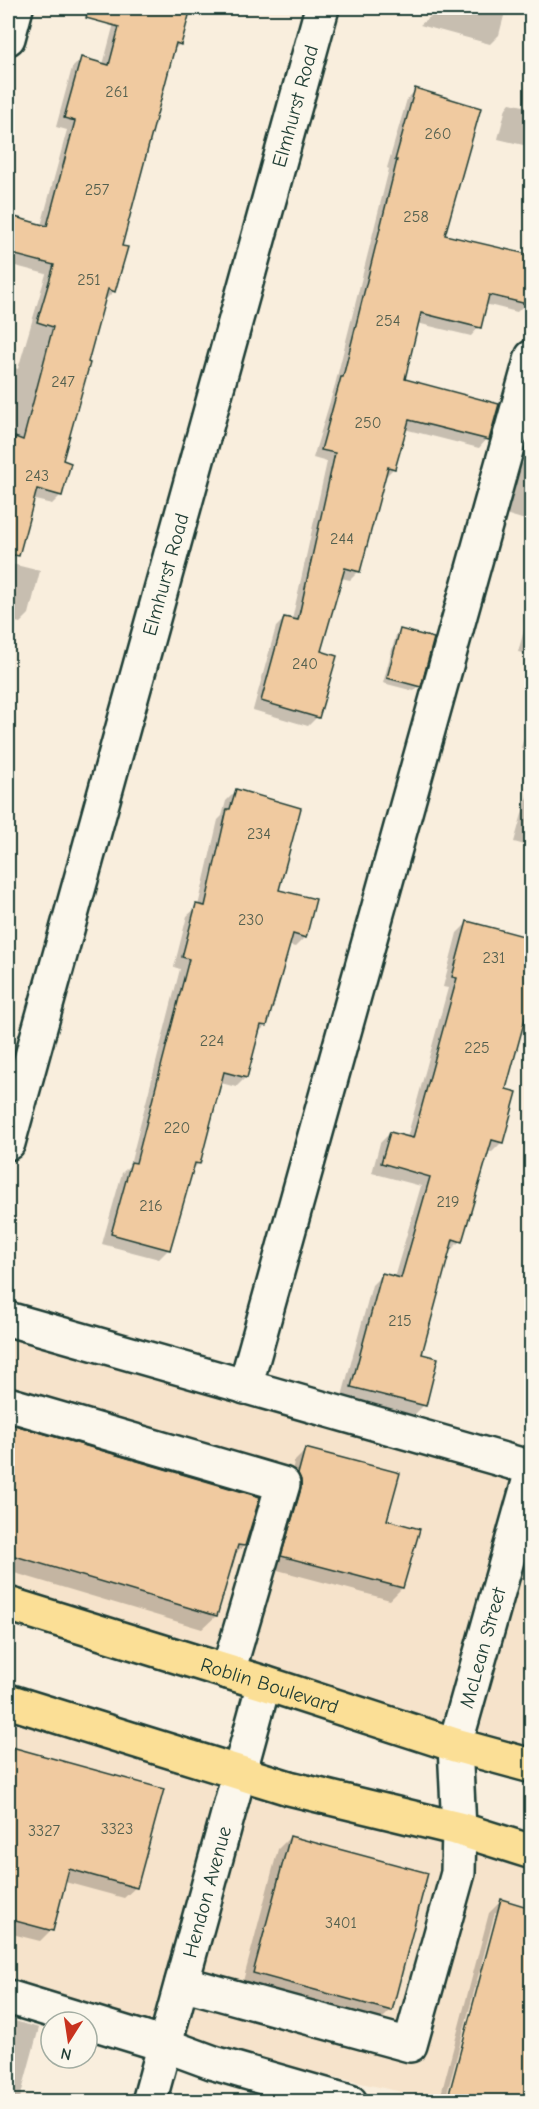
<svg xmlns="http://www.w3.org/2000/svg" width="539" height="2109" viewBox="0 0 539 2109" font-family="'Comic Neue',sans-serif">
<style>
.built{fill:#f6e3cb}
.shadow{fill:#0003}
.building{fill:#f0caa0;stroke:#1f3d34;stroke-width:1.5}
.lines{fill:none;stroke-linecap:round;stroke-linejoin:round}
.minor-casing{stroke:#1f3d34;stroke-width:38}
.major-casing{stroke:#1f3d34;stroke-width:38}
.minor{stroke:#fbf7ec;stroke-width:33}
.major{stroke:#fbdf96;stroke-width:33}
.labels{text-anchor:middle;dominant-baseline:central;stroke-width:5;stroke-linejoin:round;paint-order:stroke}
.number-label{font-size:16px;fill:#53604f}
.street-label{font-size:20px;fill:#1f3d34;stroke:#fbf7ec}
</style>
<rect width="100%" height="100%" fill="#f9eedd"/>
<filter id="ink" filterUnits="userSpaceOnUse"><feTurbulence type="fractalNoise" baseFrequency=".0167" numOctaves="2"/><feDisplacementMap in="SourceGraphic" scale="12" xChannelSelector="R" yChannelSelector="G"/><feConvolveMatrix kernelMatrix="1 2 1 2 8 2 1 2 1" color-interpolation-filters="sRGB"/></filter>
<g filter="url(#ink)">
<g class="built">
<polygon points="8,1331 531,1483 531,1755 8,1598"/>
<polygon points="8,1710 434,1842 531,1869 531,2101 442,2101 180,2043 8,1990"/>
</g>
<g class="shadow">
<polygon points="118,8 190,8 180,44 172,51 120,247 114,291 105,300 61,461 61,495 52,504 31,499 24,506 8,502 8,366 18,369 46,274 8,264 8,217 41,226 67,130 56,127 72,68 81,59 103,65"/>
<polygon points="441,8 506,8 499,35 490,44 420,25"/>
<polygon points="530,8 532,8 532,17 527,16"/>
<polygon points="416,90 444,237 532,257 532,279 526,303 517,312 485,304 479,327 471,336 417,323 403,380 487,439 479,448 404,429 394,468 385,477 359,571 350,580 341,578 319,652 317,717 308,726 253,710 276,627 285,618 292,620 327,462 313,458 335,385 389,169 387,168 407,99"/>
<polygon points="510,103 532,108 532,147 498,139 506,108"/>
<polygon points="523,463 532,466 532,522 502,513 514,472"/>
<polygon points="8,563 40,571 29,614 20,623 12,621 8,638"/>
<polygon points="532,602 532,655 518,652"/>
<polygon points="401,631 419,686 414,691 383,683 396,635"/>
<polygon points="532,709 532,751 521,748"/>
<polygon points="532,779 532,847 514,842"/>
<polygon points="236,791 278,891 305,937 295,947 288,945 266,1025 257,1034 246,1077 236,1087 221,1083 199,1163 191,1171 169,1249 159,1259 102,1244 122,1173 130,1165 180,969 174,967 187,916 198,906 218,820 222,816 226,801"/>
<polygon points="467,923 532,940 532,1009 527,1009 505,1090 502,1142 492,1152 487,1151 460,1241 450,1251 448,1250 421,1355 424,1405 414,1415 342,1396 372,1285 382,1275 394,1278 421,1186 372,1173 380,1143 390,1133 407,1138 448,988 443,987 457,933"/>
<polygon points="8,1425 258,1498 244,1546 233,1556 216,1616 202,1629 8,1571"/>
<polygon points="306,1450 385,1521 402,1588 390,1600 270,1568 294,1462"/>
<polygon points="8,1748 162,1790 136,1887 124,1898 65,1882 51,1930 40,1941 8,1933"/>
<polygon points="290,1837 391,2010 379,2022 242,1985 278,1849"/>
<polygon points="501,1901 532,1909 532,2102 448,2102 499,1913 495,1913 445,2101 448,2102 439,2102 489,1913"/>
<polygon points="8,2019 39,2028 19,2102 8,2102"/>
</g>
<g class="building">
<polygon points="88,8 191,8 181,45 176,43 122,246 128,247 115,292 108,289 88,362 90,363 63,460 71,463 62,496 37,489 19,556 8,554 8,468 15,437 23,440 53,327 37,322 54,265 8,253 8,215 47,226 75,121 64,118 81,57 109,65 119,27 86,18"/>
<polygon points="415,88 481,108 445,235 531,255 531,286 527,304 489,295 481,328 421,313 405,379 499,404 489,440 409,420 395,469 388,467 360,572 345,568 321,651 337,656 319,718 261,701 284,617 298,620 335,453 321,450 341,377 343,377 397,160 395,160"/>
<polygon points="400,629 434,638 421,687 387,678"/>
<polygon points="236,789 301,808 279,890 316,899 306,938 293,934 267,1026 261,1025 247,1078 224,1072 200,1164 195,1163 170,1250 111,1234 131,1162 136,1163 189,959 182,957 196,904 205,906 227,809 230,809"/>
<polygon points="467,921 531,938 531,997 506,1089 517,1092 503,1143 492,1140 462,1242 453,1239 422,1354 438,1358 426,1406 351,1387 382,1273 401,1278 430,1177 381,1163 390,1132 413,1138 457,978 452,977"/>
<polygon points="8,1423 260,1497 245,1546 238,1545 217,1616 8,1554"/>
<polygon points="305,1448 400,1473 387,1520 420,1529 403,1588 281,1556 301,1489 301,1480 298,1474"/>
<polygon points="8,1746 164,1789 137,1888 69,1869 53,1931 8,1919"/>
<polygon points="290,1836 428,1873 392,2011 253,1973"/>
<polygon points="501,1899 531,1908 531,2102 477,2102 449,2094"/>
</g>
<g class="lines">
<defs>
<g id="minor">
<polyline points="8,38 16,8"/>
<path id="s1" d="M8,1143L322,8"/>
<polyline points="8,1319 532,1468"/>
<polyline points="245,1387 532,357"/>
<polyline points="8,1404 283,1484 228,1672"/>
<path id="s2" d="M182,1983L410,2045L458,1873L459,1829L455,1745L532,1471"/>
<polyline points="8,1997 165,2045 214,2063 350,2102"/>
<path id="s3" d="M149,2102L264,1683"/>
</g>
<g id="major">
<path id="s4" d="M8,1604L264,1683L455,1745L532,1766"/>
<polyline points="8,1701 289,1788 459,1829 532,1852"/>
</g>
</defs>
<use href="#minor" class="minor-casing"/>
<use href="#major" class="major-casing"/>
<use href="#minor" class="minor"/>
<use href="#major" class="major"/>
</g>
</g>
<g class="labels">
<g class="number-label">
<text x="117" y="92">261</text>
<text x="438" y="134">260</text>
<text x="97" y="190">257</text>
<text x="416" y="217">258</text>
<text x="89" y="280">251</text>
<text x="388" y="321">254</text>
<text x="63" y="382">247</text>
<text x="368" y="423">250</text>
<text x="37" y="476">243</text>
<text x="342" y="539">244</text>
<text x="305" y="664">240</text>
<text x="259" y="834">234</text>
<text x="251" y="920">230</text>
<text x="494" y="958">231</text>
<text x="212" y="1041">224</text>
<text x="477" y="1048">225</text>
<text x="177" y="1128">220</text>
<text x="448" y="1202">219</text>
<text x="151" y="1206">216</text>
<text x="400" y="1321">215</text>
<text x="117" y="1829">3323</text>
<text x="44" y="1831">3327</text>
<text x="341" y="1923">3401</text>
</g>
<g class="street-label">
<text stroke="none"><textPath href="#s1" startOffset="1076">Elmhurst Road</textPath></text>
<text stroke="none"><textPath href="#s1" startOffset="590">Elmhurst Road</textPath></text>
<text stroke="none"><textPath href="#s2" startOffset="644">McLean Street</textPath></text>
<text stroke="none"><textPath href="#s4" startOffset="274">Roblin Boulevard</textPath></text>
<text stroke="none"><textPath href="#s3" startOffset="218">Hendon Avenue</textPath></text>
</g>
</g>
<rect width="539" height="2109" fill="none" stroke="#fbf7ec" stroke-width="30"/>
<rect x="15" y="15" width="509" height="2079" fill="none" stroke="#1f3d34" stroke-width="2" filter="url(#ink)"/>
<g transform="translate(69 2040) rotate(192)"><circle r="28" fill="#fbf7ec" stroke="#a3ada2" stroke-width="1.5"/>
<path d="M0-4.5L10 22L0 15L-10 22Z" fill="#c8321e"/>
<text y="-9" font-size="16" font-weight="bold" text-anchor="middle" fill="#1f3d34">N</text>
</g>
</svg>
